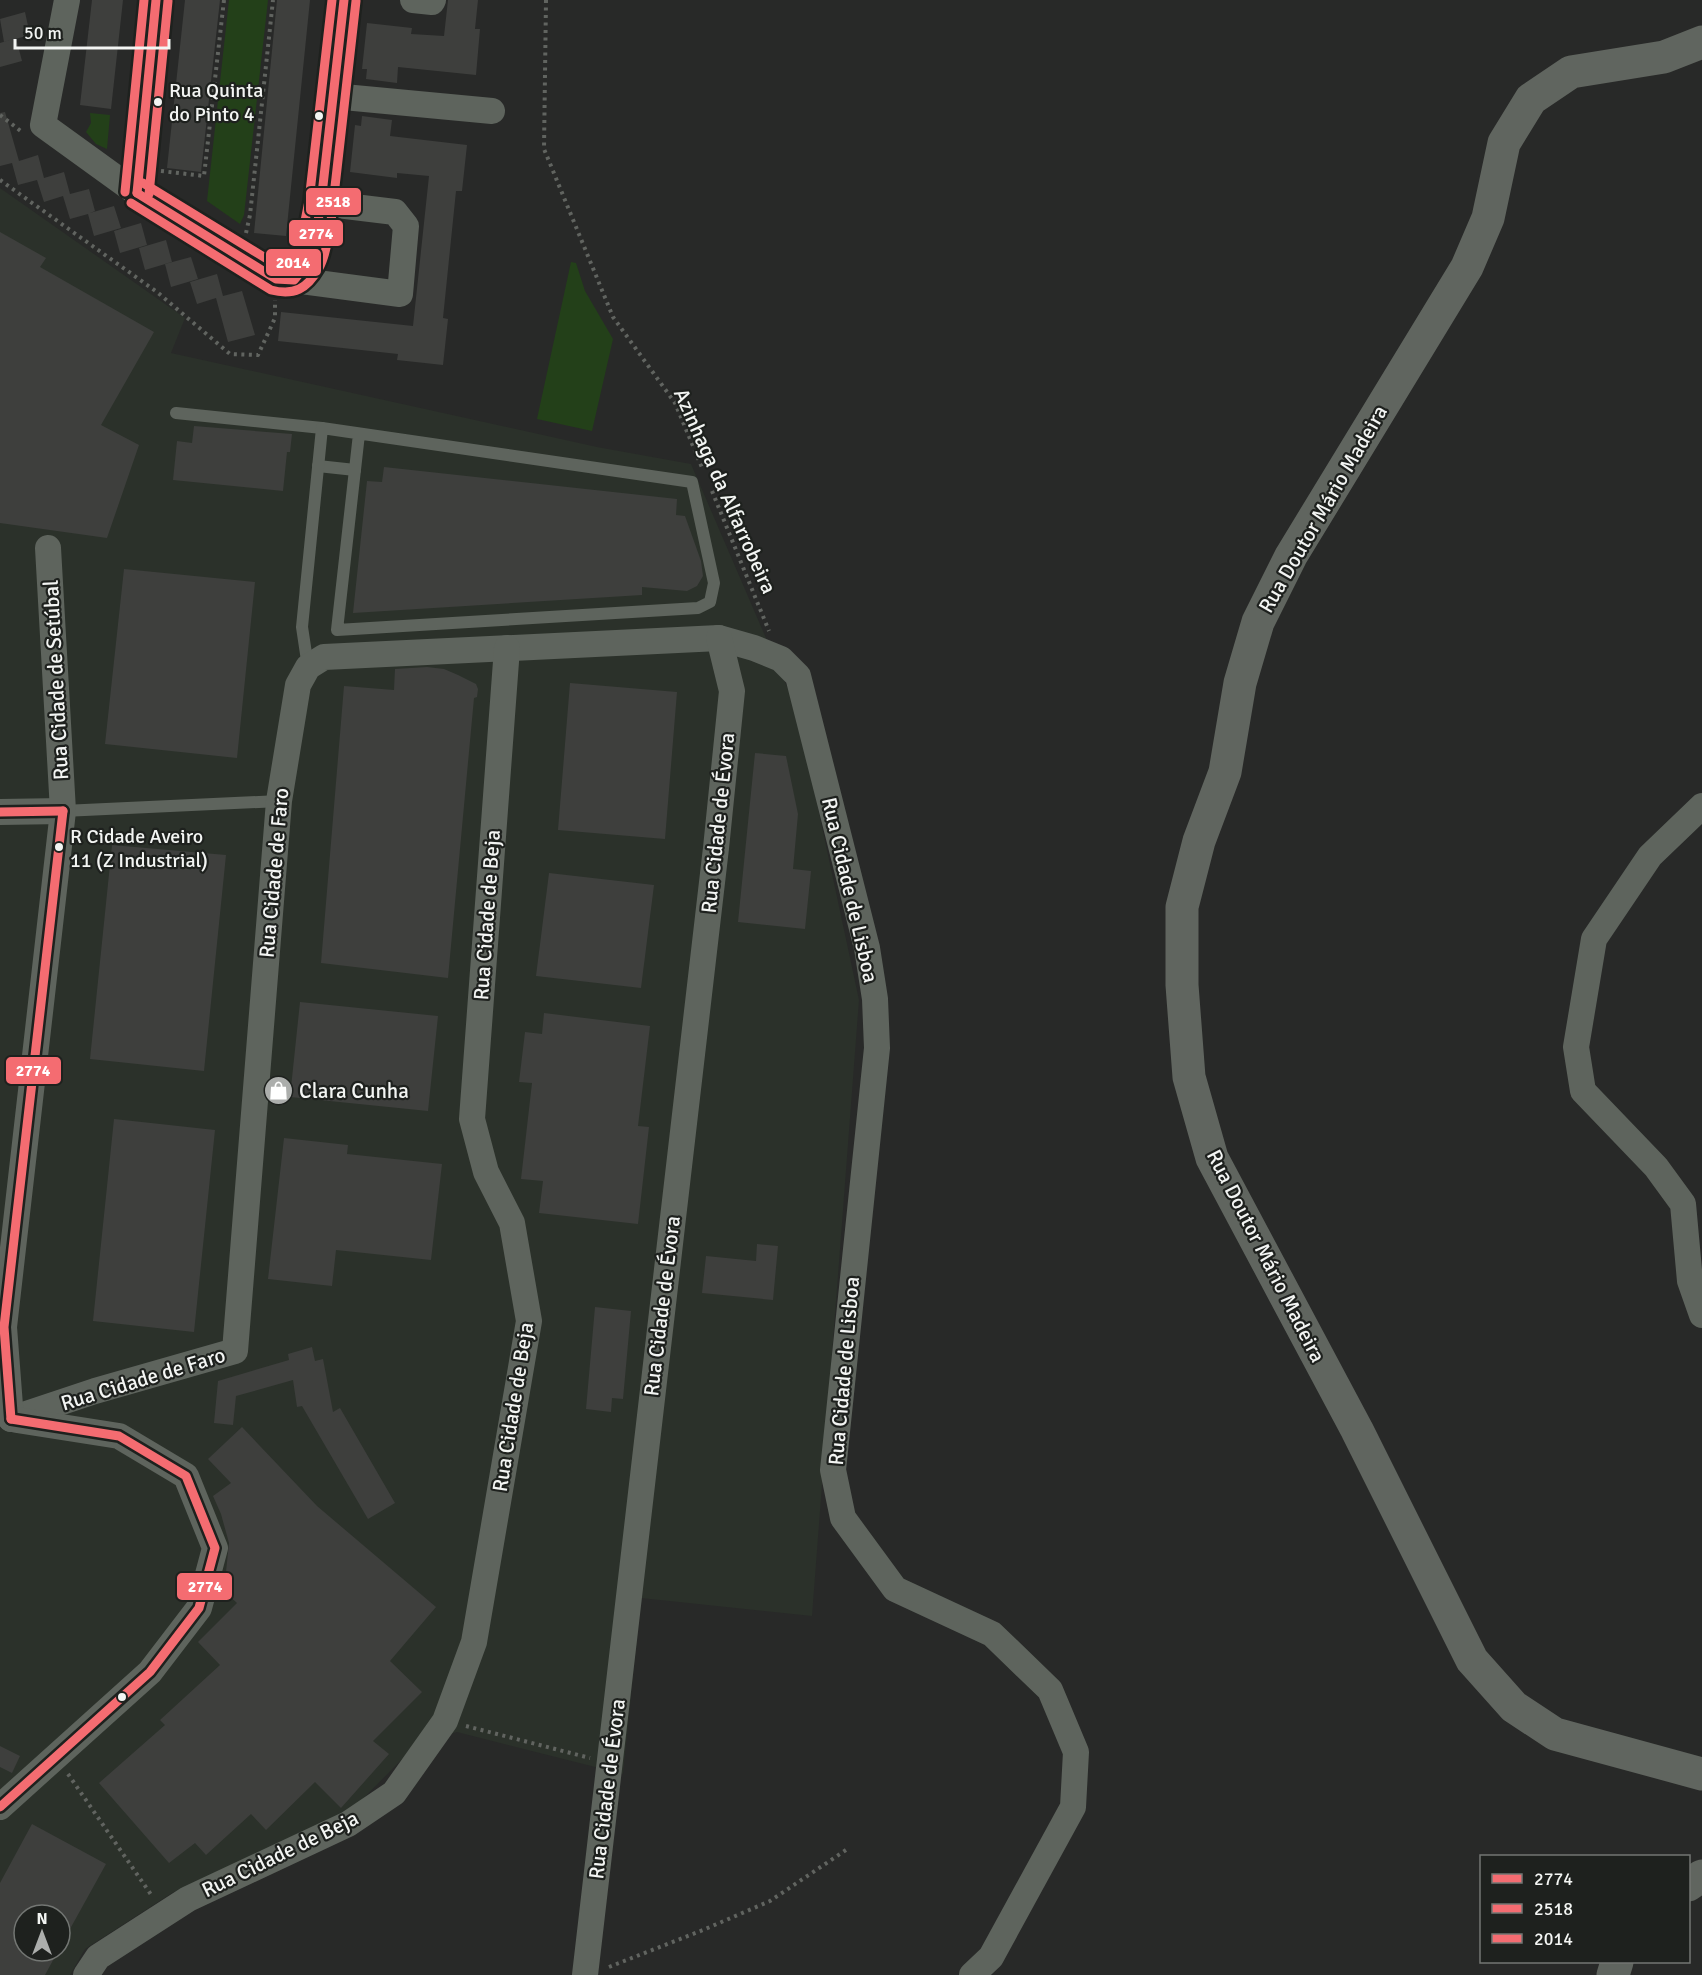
<svg xmlns="http://www.w3.org/2000/svg" width="1702" height="1975" viewBox="0 0 1702 1975" font-family="Signika,sans-serif">
<style>
.built{fill:#2b312a;fill-rule:evenodd}
.green{fill:#234019}
.building{fill:#3e3f3d}
.lines{fill:none;stroke-linecap:round;stroke-linejoin:round}
.path{stroke:#616460;stroke-width:4;stroke-dasharray:3 4.5;stroke-linecap:butt}
.lane{stroke:#5e645d;stroke-width:12}
.street{stroke:#5e645d;stroke-width:26}
.secondary{stroke:#60655f;stroke-width:33}
.bus-1-casing{stroke:#1e211e;stroke-width:14}
.bus-2-casing{stroke:#1e211e;stroke-width:14}
.bus-3-casing{stroke:#1e211e;stroke-width:14}
.bus-1{stroke:#f46c71;stroke-width:9}
.bus-2{stroke:#f46c71;stroke-width:9}
.bus-3{stroke:#f46c71;stroke-width:9}
.bus-dot{fill:#f3f5f3;stroke:#1e211e;stroke-width:2}
.labels{text-anchor:middle;dominant-baseline:central;stroke-width:4.5;stroke-linejoin:round;paint-order:stroke}
.bus-label{font-size:20px;fill:#f3f5f3;stroke:#1e211e;text-anchor:start}
.street-label{font-size:21px;fill:#f3f5f3;stroke:#1e211e}
.poi-label{font-size:21px;fill:#f3f5f3;stroke:#1e211e;text-anchor:start}
.line-badge{stroke:#1e211e;stroke-width:2}
.badge-label{font-size:16px;text-anchor:middle;font-weight:bold;fill:#fff}
</style>
<rect width="100%" height="100%" fill="#282928"/>
<path class="built" d="M0,188L185,318L171,353L597,447L691,464L797,710L859,1000L812,1616L641,1598L623,1774L457,1732L416,1745L344,1818L172,1893L85,1949L70,1975H0ZM24,1915H60V1951H24Z"/>
<g class="green">
<polygon points="229,0 268,0 244,215 240,224 207,201"/>
<polygon points="90,113 110,115 107,149 96,144 86,132 91,123"/>
<polygon points="571,262 576,263 585,291 613,339 592,431 537,419"/>
</g>
<g class="building">
<polygon points="92,0 123,0 111,109 80,105"/>
<polygon points="185,0 220,0 201,172 167,168"/>
<polygon points="277,0 310,0 286,236 254,233"/>
<polygon points="448,0 478,0 475,29 480,29 476,75 398,67 397,83 366,79 367,69 362,69 367,23 412,28 411,34 444,36"/>
<polygon points="25,12 30,35 4,42 0,19"/>
<polygon points="16,38 22,61 0,67 0,43"/>
<polygon points="5,112 19,161 38,155 44,178 64,172 70,194 89,189 95,211 90,213 114,206 121,228 94,236 88,214 70,219 63,196 44,202 37,180 18,185 12,163 0,166 0,113"/>
<polygon points="362,116 392,120 390,136 467,145 462,191 456,191 443,318 448,319 443,365 397,360 398,354 278,341 281,312 413,326 429,176 397,173 397,178 350,172 355,125 361,126"/>
<polygon points="141,223 147,245 120,253 114,231"/>
<polygon points="0,232 46,258 40,267 154,332 101,425 139,445 107,538 0,523"/>
<polygon points="166,240 172,262 145,270 139,248"/>
<polygon points="191,257 198,279 171,287 165,264"/>
<polygon points="217,274 223,296 242,291 255,335 228,342 216,298 197,304 190,282"/>
<polygon points="194,426 292,434 290,452 287,452 283,491 173,480 177,441 192,443"/>
<polygon points="384,467 677,499 676,515 685,516 701,561 703,576 697,586 687,591 642,587 642,595 353,613 367,481 382,482"/>
<polygon points="124,569 255,582 237,758 105,744"/>
<polygon points="427,667 444,669 458,675 476,684 478,689 477,697 474,698 448,978 321,963 344,686 394,690 395,669"/>
<polygon points="570,683 677,692 665,839 558,830"/>
<polygon points="755,753 786,756 798,814 793,869 811,871 805,929 738,922"/>
<polygon points="112,845 226,855 204,1071 90,1059"/>
<polygon points="549,873 654,885 641,988 536,976"/>
<polygon points="300,1002 438,1016 428,1111 290,1097"/>
<polygon points="544,1013 650,1026 638,1126 649,1127 638,1224 539,1213 543,1181 521,1179 532,1083 519,1082 525,1032 542,1034"/>
<polygon points="114,1119 215,1130 194,1332 93,1321"/>
<polygon points="284,1138 348,1145 347,1154 442,1164 431,1260 336,1250 332,1286 268,1279"/>
<polygon points="757,1244 778,1246 773,1300 702,1293 706,1256 756,1261"/>
<polygon points="595,1307 631,1311 623,1399 612,1398 611,1412 586,1409"/>
<polygon points="312,1347 315,1361 323,1359 333,1412 340,1408 395,1503 368,1519 302,1406 297,1407 293,1380 236,1396 233,1425 214,1423 218,1381 289,1360 288,1354"/>
<polygon points="242,1427 317,1506 436,1607 390,1661 422,1692 373,1741 389,1754 341,1808 315,1782 266,1830 251,1814 206,1855 195,1843 169,1863 99,1783 165,1725 160,1720 220,1665 198,1642 237,1603 224,1591 229,1543 221,1514 213,1496 231,1483 208,1459"/>
<polygon points="0,1746 20,1756 12,1773 0,1767"/>
<polygon points="32,1824 106,1864 60,1947 60,1915 24,1915 24,1951 58,1951 45,1975 0,1975 0,1883"/>
</g>
<g class="lines">
<g class="path">
<polyline points="546,0 544,149 613,317 675,403 703,470"/>
<polyline points="0,115 22,132"/>
<polyline points="161,171 204,176 224,0"/>
<polyline points="0,180 157,292 230,354 258,355 275,318 275,300"/>
<polyline points="246,233 250,215 273,0"/>
<polyline points="712,491 769,631"/>
<polyline points="466,1726 590,1758"/>
<polyline points="68,1774 152,1896"/>
<polyline points="609,1967 703,1930 770,1901 846,1850"/>
</g>
<g class="lane">
<polyline points="176,413 322,428"/>
<polyline points="318,466 355,470"/>
<polyline points="308,667 302,627 322,428 692,482 714,583 710,602 698,608 337,630 359,434"/>
<polyline points="63,811 279,801"/>
</g>
<g class="street">
<polyline points="67,0 43,125 137,193 276,279 294,280 309,262 314,245 321,203 344,0"/>
<polyline points="413,0 432,2 433,0"/>
<polyline points="333,96 492,111"/>
<polyline points="137,193 156,0"/>
<polyline points="294,280 400,294 406,226 395,212 321,203"/>
<polyline points="1702,806 1650,856 1594,939 1576,1047 1583,1091 1656,1167 1683,1204 1690,1281 1702,1315"/>
<polyline points="0,812 63,811"/>
<polyline points="11,1419 95,1391 235,1351 279,801 298,685 308,667 324,657 719,638 754,648 781,659 798,676 867,948 875,999 877,1048 833,1470 843,1518 895,1589 992,1634 1050,1690 1076,1752 1073,1807 991,1957 972,1975"/>
<polyline points="11,1419 4,1327 63,811 48,548"/>
<polyline points="0,1807 150,1672 199,1608 215,1548 186,1476 119,1436 17,1420"/>
<polyline points="86,1975 98,1957 188,1899 348,1824 394,1793 445,1721 474,1642 529,1321 512,1223 486,1172 472,1119 507,648"/>
<polyline points="585,1975 716,848 732,691 719,638"/>
</g>
<g class="secondary">
<polyline points="1702,42 1664,57 1571,72 1531,99 1504,143 1488,218 1467,267 1291,556 1258,622 1240,683 1225,772 1199,841 1182,907 1182,985 1189,1077 1212,1158 1357,1430 1472,1660 1514,1707 1555,1734 1702,1774"/>
<polyline points="1688,1885 1702,1876"/>
<polyline points="1613,1975 1617,1962"/>
</g>
<defs>
<g id="bus-1">
<polyline points="137,193 276,279 294,280 309,262 314,245 321,203 344,0"/>
<polyline points="137,193 156,0"/>
<polyline points="0,812 63,811"/>
<polyline points="11,1419 4,1327 63,811"/>
<polyline points="0,1807 150,1672 199,1608 215,1548 186,1476 119,1436 11,1419"/>
</g>
<g id="bus-2">
<polyline points="149,194 168,1"/>
<path d="M131,203L271,290C294,296 307,289 319,268C330,248 333,202 336,178C343,119 349,60 356,1"/>
</g>
<g id="bus-3">
<polyline points="143,183 280,267 289,268 298,256 309,201 332,0"/>
<polyline points="125,192 144,0"/>
</g>
</defs>
<use href="#bus-1" class="bus-1-casing"/>
<use href="#bus-2" class="bus-2-casing"/>
<use href="#bus-3" class="bus-3-casing"/>
<use href="#bus-1" class="bus-1"/>
<use href="#bus-2" class="bus-2"/>
<use href="#bus-3" class="bus-3"/>
</g>
<defs>
<symbol id="shop-disc" viewBox="-11 -11 22 22"><circle r="9.5" fill="#acaeac" stroke="#1e211e"/><path d="M-5-2.5h2.3a2.7 3.5 0 0 1 5.4 0H5L5.5 6h-11ZM-1.5-2.5h3a1.5 2.3 0 0 0-3 0Z" fill="#fff"/></symbol>
</defs>
<g fill-rule="evenodd">
<use href="#shop-disc" x="262" y="1074" width="33" height="33"/>
</g>
<g class="bus-dot">
<circle cx="158" cy="102" r="5"/>
<circle cx="319" cy="116" r="5"/>
<circle cx="59" cy="847" r="5"/>
<circle cx="122" cy="1697" r="5"/>
</g>
<g class="labels">
<g class="bus-label">
<text x="169" y="90">Rua Quinta<tspan x="169" dy="24">do Pinto 4</tspan></text>
<text x="70" y="836">R Cidade Aveiro<tspan x="70" dy="24">11 (Z Industrial)</tspan></text>
</g>
<g class="street-label">
<text transform="translate(725 491) rotate(66)">Azinhaga da Alfarrobeira</text>
<text transform="translate(1323 509) rotate(-60)">Rua Doutor Mário Madeira</text>
<text transform="translate(56 680) rotate(-93)">Rua Cidade de Setúbal</text>
<text transform="translate(718 823) rotate(-84)">Rua Cidade de Évora</text>
<text transform="translate(274 873) rotate(-85)">Rua Cidade de Faro</text>
<text transform="translate(850 890) rotate(77)">Rua Cidade de Lisboa</text>
<text transform="translate(487 915) rotate(-86)">Rua Cidade de Beja</text>
<text transform="translate(1266 1256) rotate(63)">Rua Doutor Mário Madeira</text>
<text transform="translate(662 1306) rotate(-83)">Rua Cidade de Évora</text>
<text transform="translate(844 1371) rotate(-85)">Rua Cidade de Lisboa</text>
<text transform="translate(143 1379) rotate(-17)">Rua Cidade de Faro</text>
<text transform="translate(513 1407) rotate(-81)">Rua Cidade de Beja</text>
<text transform="translate(607 1789) rotate(-83)">Rua Cidade de Évora</text>
<text transform="translate(280 1854) rotate(-26)">Rua Cidade de Beja</text>
</g>
<g class="poi-label">
<text x="299" y="1091">Clara Cunha</text>
</g>
</g>
<g class="line-badge">
<rect x="305" y="187" width="57" height="29" rx="6" fill="#f46c71"/>
<rect x="288" y="219" width="56" height="28" rx="6" fill="#f46c71"/>
<rect x="265" y="248" width="57" height="29" rx="6" fill="#f46c71"/>
<rect x="5" y="1056" width="57" height="29" rx="6" fill="#f46c71"/>
<rect x="176" y="1572" width="57" height="29" rx="6" fill="#f46c71"/>
</g>
<g class="badge-label">
<text x="333" y="207">2518</text>
<text x="316" y="239">2774</text>
<text x="293" y="268">2014</text>
<text x="33" y="1076">2774</text>
<text x="205" y="1592">2774</text>
</g>
<rect x="1480" y="1855" width="210" height="108" fill="#1e211e" stroke="#737673" stroke-width="1.5"/>
<rect x="1492" y="1874" width="30" height="9" fill="#f46c71" stroke="#737673" stroke-width="1.5"/>
<text x="1534" y="1885" font-size="18" fill="#f3f5f3">2774</text>
<rect x="1492" y="1904" width="30" height="9" fill="#f46c71" stroke="#737673" stroke-width="1.5"/>
<text x="1534" y="1915" font-size="18" fill="#f3f5f3">2518</text>
<rect x="1492" y="1934" width="30" height="9" fill="#f46c71" stroke="#737673" stroke-width="1.5"/>
<text x="1534" y="1945" font-size="18" fill="#f3f5f3">2014</text>
<g transform="translate(42 1933)"><circle r="28" fill="#1e211e" stroke="#737673" stroke-width="1.5"/>
<path d="M0-4.5L10 22L0 15L-10 22Z" fill="#acaeac"/>
<text y="-9" font-size="16" font-weight="bold" text-anchor="middle" fill="#f3f5f3">N</text>
</g>
<path d="M15 39v9h154v-9" fill="none" stroke="#f3f5f3" stroke-width="3"/>
<text x="24" y="39" font-size="18" fill="#f3f5f3" stroke="#1e211e" stroke-width="4.5" paint-order="stroke">50 m</text>
</svg>
